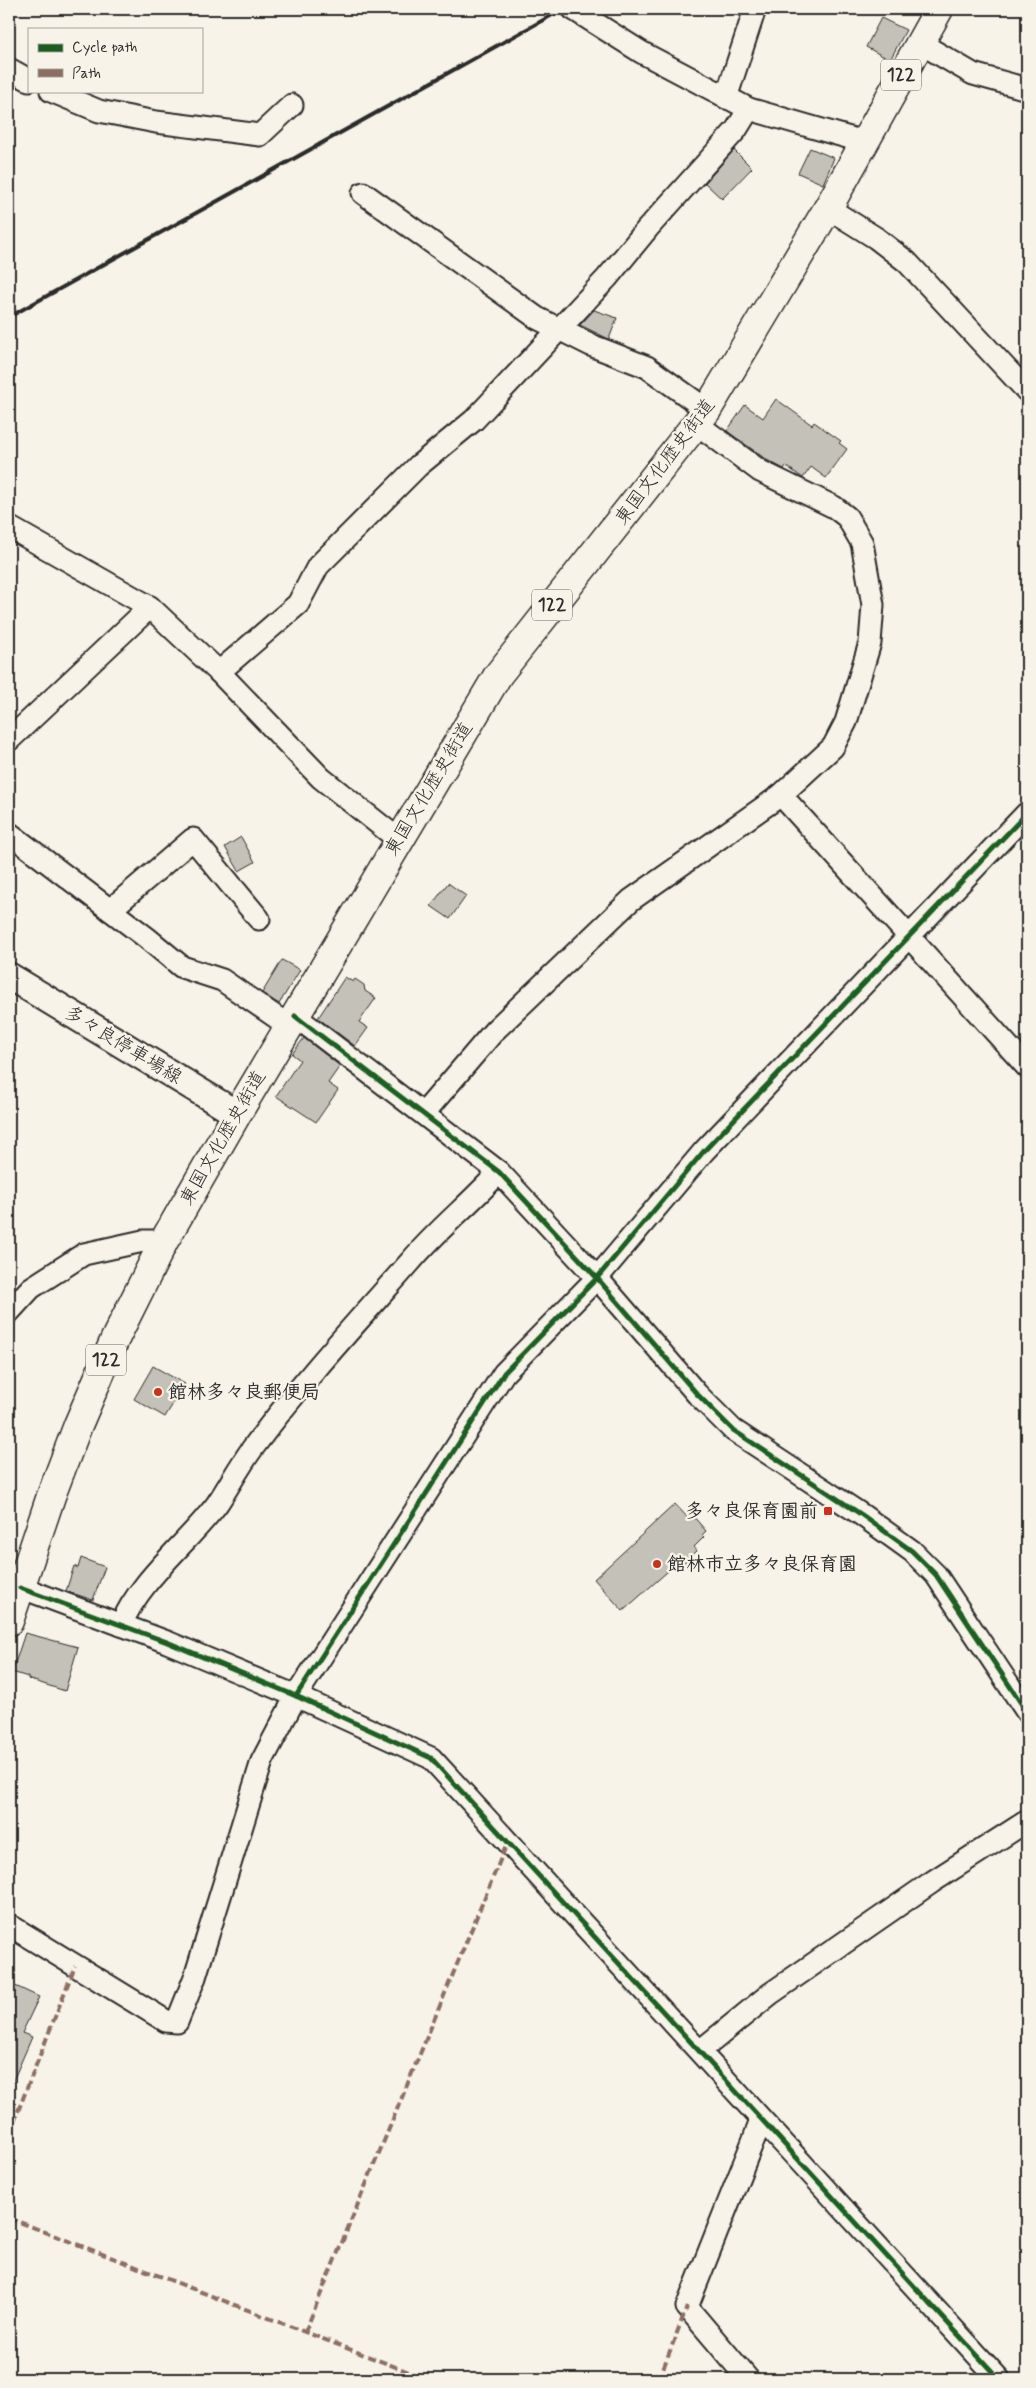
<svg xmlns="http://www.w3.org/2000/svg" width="1036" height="2388" viewBox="0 0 1036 2388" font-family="Mynerve,'Klee One',sans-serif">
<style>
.building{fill:#c4c1b9;stroke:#2b2b2b}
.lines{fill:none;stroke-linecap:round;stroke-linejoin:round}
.minor-casing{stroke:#2b2b2b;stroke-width:25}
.major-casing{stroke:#2b2b2b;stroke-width:30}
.highway-casing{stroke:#2b2b2b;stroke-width:31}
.minor{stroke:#f7f3e8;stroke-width:21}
.major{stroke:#f7f3e8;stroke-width:26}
.highway{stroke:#f7f3e8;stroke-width:28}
.rail{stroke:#2b2b2b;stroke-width:4}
.quiet{stroke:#8d6e63;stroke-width:4;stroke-dasharray:8 4;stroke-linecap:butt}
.cycleway-casing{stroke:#f7f3e8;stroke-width:8}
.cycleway{stroke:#1b5e20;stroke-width:5}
.poi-dot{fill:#c8321e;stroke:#f7f3e8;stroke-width:2}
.labels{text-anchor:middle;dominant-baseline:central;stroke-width:4.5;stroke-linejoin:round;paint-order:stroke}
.shield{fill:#f7f3e8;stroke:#686764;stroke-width:1}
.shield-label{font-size:18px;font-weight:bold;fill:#2b2b2b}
.street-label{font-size:19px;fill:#2b2b2b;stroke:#f7f3e8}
.poi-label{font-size:19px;font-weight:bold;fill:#2b2b2b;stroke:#f7f3e8;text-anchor:start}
</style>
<rect width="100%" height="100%" fill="#f7f3e8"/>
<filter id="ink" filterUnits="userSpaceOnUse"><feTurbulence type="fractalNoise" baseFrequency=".02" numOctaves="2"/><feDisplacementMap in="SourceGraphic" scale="10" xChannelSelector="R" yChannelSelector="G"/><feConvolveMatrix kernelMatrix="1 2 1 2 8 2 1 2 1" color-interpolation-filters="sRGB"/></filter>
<g filter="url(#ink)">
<g class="building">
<polygon points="881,18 906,30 890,60 866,47"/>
<polygon points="810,148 834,158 823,184 798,173"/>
<polygon points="734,150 752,168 722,199 705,183"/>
<polygon points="594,310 617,318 609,339 580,325"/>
<polygon points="776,399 812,425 814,422 841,441 839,443 847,449 826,478 811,467 803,478 786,466 784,469 767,460 727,431 745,405 763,418"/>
<polygon points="241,837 255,862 239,871 225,847"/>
<polygon points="448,883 466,896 450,919 431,906"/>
<polygon points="282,960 300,970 279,1004 262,993"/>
<polygon points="345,977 353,982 355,979 364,985 365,991 376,998 359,1022 368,1028 355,1046 318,1018"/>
<polygon points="304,1038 340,1066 328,1083 338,1090 316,1122 276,1096 300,1060 292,1054"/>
<polygon points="153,1366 185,1384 165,1417 134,1399"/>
<polygon points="675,1504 689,1519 693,1516 706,1531 702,1535 704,1537 694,1547 697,1551 679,1567 676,1564 623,1611 594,1579"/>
<polygon points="81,1558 105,1567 93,1600 66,1591 74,1566 78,1568"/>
<polygon points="25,1633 78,1647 65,1691 28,1679 28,1677 12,1672"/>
<polygon points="9,1983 39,1997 22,2033 32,2037 9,2090"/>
</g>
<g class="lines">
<defs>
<g id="minor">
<polyline points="573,9 641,52 749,109 864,142"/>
<polyline points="920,43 973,74 1027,89"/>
<polyline points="9,69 29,80"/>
<polyline points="51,91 99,111 156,122 260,135 292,105"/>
<polyline points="726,98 755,9"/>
<polyline points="363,193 537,318 593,346 647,367 707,410"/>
<polyline points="828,208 876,238 907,262 1027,391"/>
<polyline points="9,527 150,607 219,672 321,778 399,840"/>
<polyline points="219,672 298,604 318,566 418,466 474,420 607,278 648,228 736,130 749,109"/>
<polyline points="9,740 150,607"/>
<polyline points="781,795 1027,1067"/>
<polyline points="9,833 147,938 182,967 222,980 289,1026"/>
<polyline points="110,910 193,839 259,919"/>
<polyline points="295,1016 499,1172 597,1278 697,1394 733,1430 862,1515 912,1551 936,1575 1027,1712"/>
<polyline points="424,1113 495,1030 631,900 781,795 833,747 846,722 870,643 873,605 862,543 847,517 834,507 760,471 697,424"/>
<polyline points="9,1312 31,1288 84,1254 143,1241 164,1241"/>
<polyline points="9,1583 167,1642 296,1696 431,1758 999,2379"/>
<path d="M121,1625C140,1579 187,1544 217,1504C229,1486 239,1467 252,1449C300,1384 357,1322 411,1261C438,1229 471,1203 499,1172"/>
<polyline points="9,1925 166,2021 177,2022 195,1977 262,1761 296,1696 504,1373 597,1278 704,1151 1027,813"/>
<polyline points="700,2051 770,1994 932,1882 1027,1821"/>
<polyline points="748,2379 687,2307 761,2121"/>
</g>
<polyline id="major" points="9,976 237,1114"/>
<polyline id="highway" points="9,1621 51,1496 78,1425 115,1339 164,1241 237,1114 498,675 707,410 828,208 939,9"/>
</defs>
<use href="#minor" class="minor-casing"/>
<use href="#major" class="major-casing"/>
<use href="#highway" class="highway-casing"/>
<use href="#minor" class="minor"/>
<use href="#major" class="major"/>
<use href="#highway" class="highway"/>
<polyline class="rail" points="9,317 563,9"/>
<g class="quiet">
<polyline points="9,2134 75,1966"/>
<polyline points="9,2218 427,2379"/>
<polyline points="305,2332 508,1841"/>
<polyline points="659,2379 687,2307"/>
</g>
<defs>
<g id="cycleway">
<polyline points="295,1016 499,1172 597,1278 697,1394 733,1430 862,1515 912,1551 936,1575 1027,1712"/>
<polyline points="20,1588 167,1642 296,1696 431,1758 999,2379"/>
<polyline points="296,1696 504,1373 597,1278 704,1151 1027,813"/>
</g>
</defs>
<use href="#cycleway" class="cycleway-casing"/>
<use href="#cycleway" class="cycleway"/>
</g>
</g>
<g class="poi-dot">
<circle cx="158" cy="1392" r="5"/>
<rect x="823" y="1506" width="10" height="10" rx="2.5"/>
<circle cx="657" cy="1564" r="5"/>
</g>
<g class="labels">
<g class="shield">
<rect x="881" y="59.5" width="40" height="31" rx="4"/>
<rect x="532" y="589.5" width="40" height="31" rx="4"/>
<rect x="86" y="1344.5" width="40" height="31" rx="4"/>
</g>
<g class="shield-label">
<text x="901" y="75">122</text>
<text x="552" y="605">122</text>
<text x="106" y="1360">122</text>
</g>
<g class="street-label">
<text transform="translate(665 462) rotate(-53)">東国文化歴史街道</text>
<text transform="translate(429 789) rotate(-59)">東国文化歴史街道</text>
<text transform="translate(123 1045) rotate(31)">多々良停車場線</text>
<text transform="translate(223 1138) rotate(-60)">東国文化歴史街道</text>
</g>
<g class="poi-label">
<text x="168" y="1392">館林多々良郵便局</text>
<text x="818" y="1511" text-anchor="end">多々良保育園前</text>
<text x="667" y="1564">館林市立多々良保育園</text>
</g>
</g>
<rect width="1036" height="2388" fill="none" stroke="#f7f3e8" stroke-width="30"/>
<rect x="15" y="15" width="1006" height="2358" fill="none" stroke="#2b2b2b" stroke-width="2" filter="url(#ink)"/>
<rect x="28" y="28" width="175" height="65" fill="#f7f3e8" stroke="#a5a39c"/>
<rect x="38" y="44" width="25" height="8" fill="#1b5e20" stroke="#a5a39c"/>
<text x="72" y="52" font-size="15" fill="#2b2b2b">Cycle path</text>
<rect x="38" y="69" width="25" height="8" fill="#8d6e63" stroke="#a5a39c"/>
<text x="72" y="78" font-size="15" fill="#2b2b2b">Path</text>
</svg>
